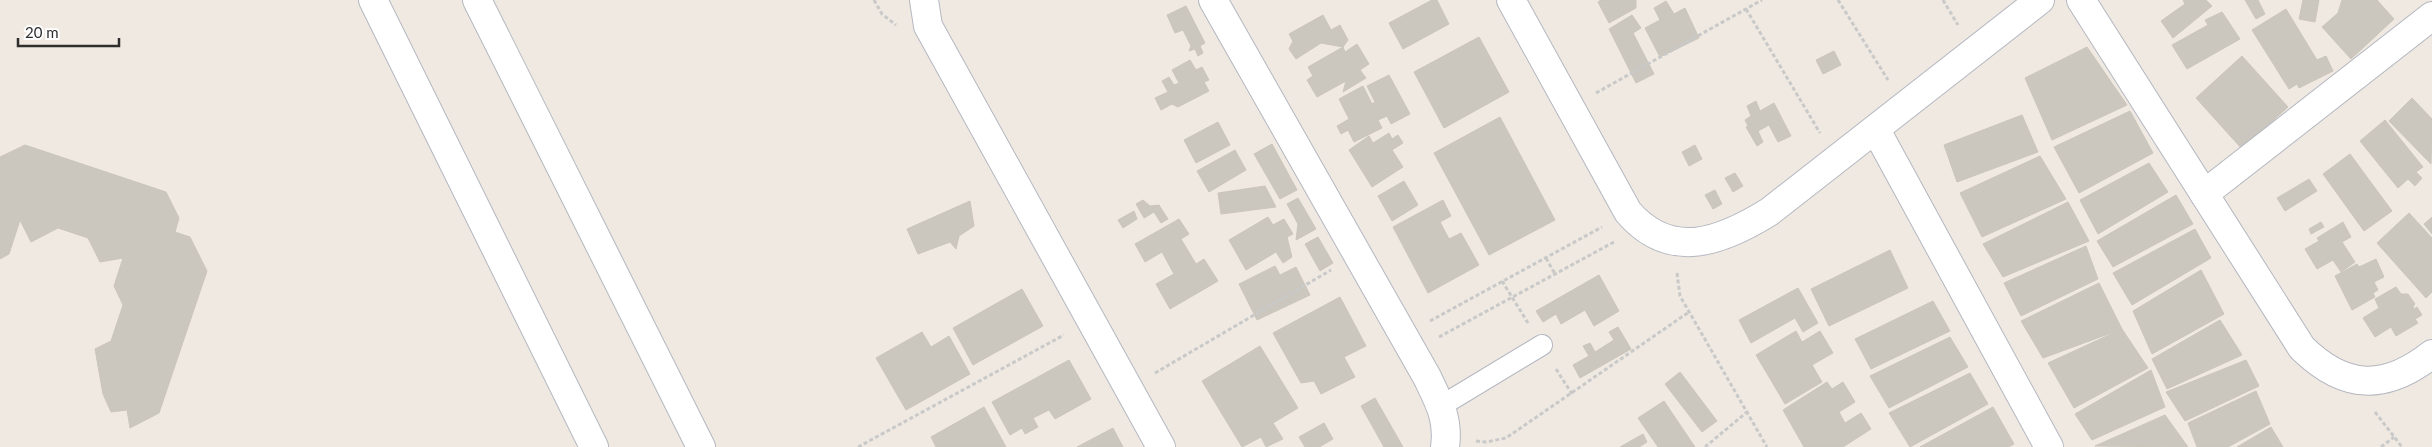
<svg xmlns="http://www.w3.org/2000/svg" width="2432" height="447" viewBox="0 0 2432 447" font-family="Lato,sans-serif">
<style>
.building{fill:#cbc7bf;stroke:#cbc5ba}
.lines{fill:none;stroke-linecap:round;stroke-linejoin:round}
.service-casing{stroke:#b4b7c1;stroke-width:22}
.minor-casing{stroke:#b4b7c1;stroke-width:30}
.tertiary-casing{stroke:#b4b7c1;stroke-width:30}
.path{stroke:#c9c9c9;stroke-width:3;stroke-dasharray:4 2.5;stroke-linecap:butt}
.service{stroke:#fff;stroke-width:20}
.minor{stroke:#fff;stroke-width:28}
.tertiary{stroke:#fff;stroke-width:28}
</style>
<rect width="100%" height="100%" fill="#efe9e1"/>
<g class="building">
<polygon points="1432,0 1437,0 1449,24 1403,49 1389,23"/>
<polygon points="1601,0 1636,0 1636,8 1609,23 1598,2"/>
<polygon points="2183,0 2206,0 2212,6 2173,38 2161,21 2185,4"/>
<polygon points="2245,0 2258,0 2265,14 2256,19"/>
<polygon points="2303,0 2319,0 2315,22 2299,19"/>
<polygon points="2342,0 2377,0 2394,19 2351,59 2322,27 2338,13"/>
<polygon points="1666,1 1674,14 1685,8 1699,38 1660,57 1645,28 1660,20 1654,8"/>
<polygon points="1186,6 1205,43 1200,46 1203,53 1198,56 1195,49 1189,51 1191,46 1183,30 1175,33 1167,15"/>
<polygon points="2286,9 2317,60 2326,56 2333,71 2299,88 2297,84 2289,89 2252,30"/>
<polygon points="2222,12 2240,39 2187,69 2172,45 2208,25 2205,20"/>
<polygon points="1323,15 1331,30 1340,25 1348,40 1343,47 1321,43 1296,59 1289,49 1293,41 1289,34"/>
<polygon points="1632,15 1641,28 1633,33 1654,74 1636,83 1609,29"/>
<polygon points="1479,37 1509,92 1444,128 1414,72"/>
<polygon points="1357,44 1369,64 1360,70 1366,78 1343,92 1346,81 1317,97 1307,80 1313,76 1308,67 1343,47 1345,52"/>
<polygon points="2087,47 2127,105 2052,140 2025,78"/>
<polygon points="1834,51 1841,65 1823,74 1816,60"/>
<polygon points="2242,56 2288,107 2242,149 2196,98"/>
<polygon points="1190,60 1196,70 1202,67 1209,80 1204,82 1209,91 1178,107 1172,104 1161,110 1155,98 1168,92 1162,81 1169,77 1174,85 1179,83 1172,70"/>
<polygon points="1389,75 1410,114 1391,124 1387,116 1378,120 1382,128 1354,142 1348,130 1341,134 1337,126 1349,119 1339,99 1363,86 1372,104 1375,102 1367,86"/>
<polygon points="2412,98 2432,119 2431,164 2389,121"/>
<polygon points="1756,101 1760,111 1774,103 1791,136 1778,142 1769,125 1758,131 1763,142 1757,146 1746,127 1748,126 1745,120 1751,116 1747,106"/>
<polygon points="2130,111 2153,153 2079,193 2054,147"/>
<polygon points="2022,115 2038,152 1957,182 1944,145"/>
<polygon points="1500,117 1555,220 1489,255 1434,153"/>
<polygon points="2385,120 2423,167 2416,172 2422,178 2415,186 2408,179 2398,188 2360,141"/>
<polygon points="1218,122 1230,145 1196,163 1184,140"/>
<polygon points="1389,133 1392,139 1398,135 1403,143 1392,150 1403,167 1372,187 1349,150 1369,136 1373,143"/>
<polygon points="1272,144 1297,190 1280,199 1254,154"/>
<polygon points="25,145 166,192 179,218 175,232 190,237 207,271 159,413 130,428 127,410 111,412 103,394 95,349 111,341 123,305 114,286 123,258 100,262 88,238 58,228 31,242 20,220 9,254 0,259 0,157"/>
<polygon points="1695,145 1702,159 1689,166 1682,152"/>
<polygon points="1235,150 1246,170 1209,192 1197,171"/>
<polygon points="2350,154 2392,211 2364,231 2323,174"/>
<polygon points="2040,156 2066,199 1982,237 1960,193"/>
<polygon points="2149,163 2168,192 2098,234 2080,200"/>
<polygon points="1735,173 1743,186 1733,192 1725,178"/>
<polygon points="2309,179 2317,191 2285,211 2277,198"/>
<polygon points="1404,181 1418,205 1392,221 1378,196"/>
<polygon points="1265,186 1276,207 1221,214 1218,193"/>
<polygon points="1715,190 1722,204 1713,209 1705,195"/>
<polygon points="2176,195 2193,224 2113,267 2097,241"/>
<polygon points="1298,198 1316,229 1296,240 1298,224 1287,204"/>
<polygon points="1143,200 1150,206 1159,205 1168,219 1161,223 1154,212 1144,218 1136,204"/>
<polygon points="1443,200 1451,216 1440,222 1449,239 1461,233 1479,265 1428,293 1393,227"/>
<polygon points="970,201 974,226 959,236 956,249 950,242 918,254 907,229"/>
<polygon points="2068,202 2089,241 2003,277 1983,244"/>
<polygon points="1134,211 1137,219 1123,228 1118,220"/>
<polygon points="2409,213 2432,238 2432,292 2426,298 2377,243"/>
<polygon points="1268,217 1273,225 1284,219 1293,234 1287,237 1292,257 1283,263 1276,252 1246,270 1229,240"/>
<polygon points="2432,217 2432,234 2424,224"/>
<polygon points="1179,219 1189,234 1181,239 1196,264 1204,259 1218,281 1170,309 1156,284 1174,274 1162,252 1145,262 1135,244"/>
<polygon points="2321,222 2324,227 2311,234 2309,229"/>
<polygon points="2343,222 2351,237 2342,242 2355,262 2341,272 2333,260 2317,269 2305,249 2319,241 2317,238"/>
<polygon points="2195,229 2211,258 2132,305 2113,273"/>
<polygon points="1318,237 1333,263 1320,271 1305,244"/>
<polygon points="2086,246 2098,279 2021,316 2004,283"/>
<polygon points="1890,250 1908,288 1829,326 1811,289"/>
<polygon points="2376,259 2384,277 2374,282 2378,290 2373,293 2375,297 2352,310 2335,276 2357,264 2359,267"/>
<polygon points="1275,266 1280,275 1296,267 1310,295 1257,320 1239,284"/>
<polygon points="2201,270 2224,314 2152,354 2133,311"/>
<polygon points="1599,275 1619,311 1594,326 1585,310 1561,324 1556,314 1543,322 1536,311"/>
<polygon points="2099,283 2122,329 2043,358 2021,321"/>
<polygon points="2396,287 2401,294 2408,294 2415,304 2413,306 2414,309 2417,307 2422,315 2415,319 2418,323 2396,336 2391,327 2375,337 2363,318 2379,308 2375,299"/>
<polygon points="1798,288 1818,323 1803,332 1795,318 1751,343 1739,320"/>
<polygon points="1022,289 1043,326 973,365 953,328"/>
<polygon points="1340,297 1366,346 1344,357 1355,377 1321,394 1314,381 1301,383 1273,333"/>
<polygon points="1933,301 1950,331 1871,369 1855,339"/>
<polygon points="2220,320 2242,355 2167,389 2152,359"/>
<polygon points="1618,327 1631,349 1580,378 1573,365 1589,356 1583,346 1590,343 1595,352 1614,340 1609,332"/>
<polygon points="2122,329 2148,368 2074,408 2048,363"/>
<polygon points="1796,331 1802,342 1820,331 1833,353 1812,365 1822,382 1785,404 1756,355"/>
<polygon points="922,332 931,347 949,336 970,374 906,410 876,358"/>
<polygon points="1950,337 1968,367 1889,408 1870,376"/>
<polygon points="1260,346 1298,408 1273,423 1283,439 1266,447 1261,437 1242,447 1202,381"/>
<polygon points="1069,360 1091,399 1055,419 1049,410 1033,418 1038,427 1025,434 1022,428 1010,435 992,402"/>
<polygon points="2246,360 2259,386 2185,421 2166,392"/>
<polygon points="2151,370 2165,407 2092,440 2075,414"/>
<polygon points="1680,372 1717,421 1702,432 1665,384"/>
<polygon points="1970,373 1988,404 1910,447 1889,413"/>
<polygon points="1827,382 1832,389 1843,382 1855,402 1839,412 1845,423 1861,413 1871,429 1843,447 1804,447 1783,410"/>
<polygon points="2256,391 2270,424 2228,447 2197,447 2188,423"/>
<polygon points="1375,398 1403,447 1384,447 1361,406"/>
<polygon points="1664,401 1695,447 1658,447 1638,418"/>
<polygon points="984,407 1006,447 936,447 931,437"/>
<polygon points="1993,407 2014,444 2008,447 1920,447"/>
<polygon points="2165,415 2188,447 2095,446"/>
<polygon points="1324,423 1333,439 1319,447 1305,447 1299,437"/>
<polygon points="2271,427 2283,447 2237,447"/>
<polygon points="1113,428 1123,447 1077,447"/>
<polygon points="1643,434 1647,442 1639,447 1620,447"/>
</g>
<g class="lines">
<defs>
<polyline id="service" points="1441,406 1542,345"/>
<g id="minor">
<polyline points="924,0 928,26 1161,447"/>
<path d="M1213,0L1427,377C1439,402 1449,419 1445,447"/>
<path d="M1511,0L1628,212C1671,262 1722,241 1769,212L2040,0"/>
<path d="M2081,0L2302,348C2345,390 2385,391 2432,354"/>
<polyline points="1876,130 2049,447"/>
<polyline points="2204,194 2432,16"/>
</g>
<g id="tertiary">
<polyline points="373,0 594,447"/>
<polyline points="477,0 701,447"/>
</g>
</defs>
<use href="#service" class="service-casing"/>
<use href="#minor" class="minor-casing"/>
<use href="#tertiary" class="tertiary-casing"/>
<g class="path">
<polyline points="874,0 882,14 896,25"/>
<polyline points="1838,0 1888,80"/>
<polyline points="1943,0 1958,25"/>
<polyline points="1746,9 1820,133"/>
<polyline points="1596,93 1762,0"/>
<polyline points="1546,258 1555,274"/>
<polyline points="1677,273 1680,296 1767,447"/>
<polyline points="1502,281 1528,323"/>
<polyline points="1430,321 1602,227"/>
<polyline points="1439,337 1614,242"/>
<polyline points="1556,369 1572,394"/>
<polyline points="1155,373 1331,270"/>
<polyline points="2375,412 2402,447"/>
<polyline points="1476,441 1486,442 1506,438 1689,312"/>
<polyline points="858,447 1064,335"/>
<polyline points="1705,447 1747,412"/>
<polyline points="2381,447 2394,437"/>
</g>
<use href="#service" class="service"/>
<use href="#minor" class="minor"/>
<use href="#tertiary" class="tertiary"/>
</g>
<path d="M18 38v8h101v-8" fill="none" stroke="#2e2e2e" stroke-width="2.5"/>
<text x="25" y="38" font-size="15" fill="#2e2e2e" stroke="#ffffff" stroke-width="4" paint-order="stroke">20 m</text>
</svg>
